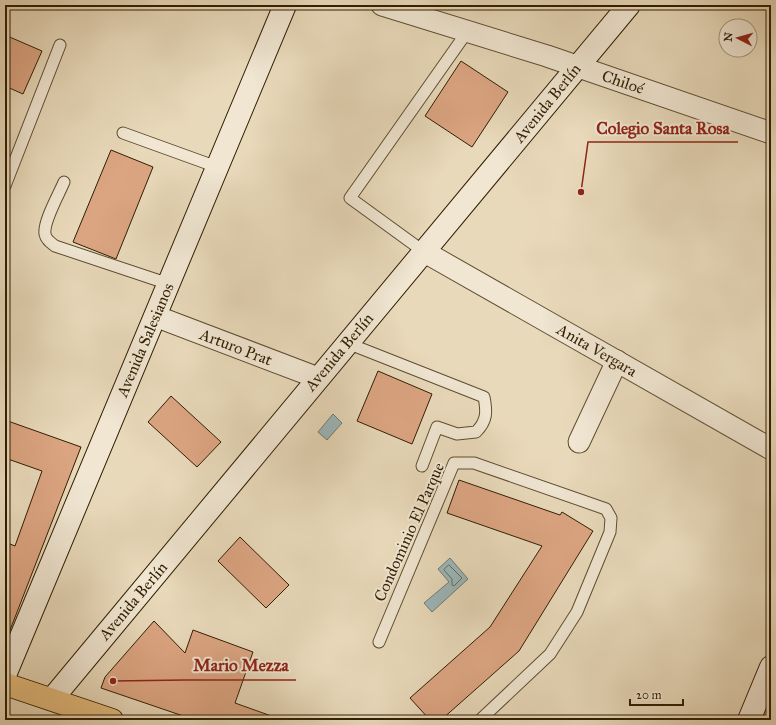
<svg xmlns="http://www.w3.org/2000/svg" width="776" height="725" viewBox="0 0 776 725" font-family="'IM FELL Great Primer',serif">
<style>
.water{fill:#9cb7bb;stroke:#717a71}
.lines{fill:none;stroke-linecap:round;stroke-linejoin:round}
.shore{stroke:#666a5e;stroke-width:1}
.building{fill:#dca582;stroke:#301e02}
.lane-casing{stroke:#5e4d30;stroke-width:13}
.street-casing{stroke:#5e4d30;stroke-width:23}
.secondary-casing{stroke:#301e02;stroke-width:24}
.primary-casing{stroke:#301e02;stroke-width:24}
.lane{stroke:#f0e6d2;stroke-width:11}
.street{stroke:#f0e6d2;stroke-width:21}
.secondary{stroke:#f0e6d2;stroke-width:22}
.primary{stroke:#e4bc7d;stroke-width:22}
.labels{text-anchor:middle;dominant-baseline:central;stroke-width:4;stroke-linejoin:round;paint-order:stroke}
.street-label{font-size:16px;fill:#301e02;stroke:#f0e6d2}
.leader{fill:none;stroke:#8f2418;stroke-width:1.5}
.callout-dot{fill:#8f2418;stroke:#f0e6d2;stroke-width:1.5}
.callout-label{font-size:17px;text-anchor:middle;font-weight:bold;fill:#8f2418;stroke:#f0e6d2;stroke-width:4;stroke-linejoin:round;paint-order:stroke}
</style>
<rect width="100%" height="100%" fill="#e8d9ba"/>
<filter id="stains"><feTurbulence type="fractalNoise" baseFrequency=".005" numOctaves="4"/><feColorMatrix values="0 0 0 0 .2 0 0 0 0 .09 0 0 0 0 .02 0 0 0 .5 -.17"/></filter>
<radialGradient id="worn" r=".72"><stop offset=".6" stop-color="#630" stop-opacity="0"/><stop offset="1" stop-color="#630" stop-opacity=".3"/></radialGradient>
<g class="water">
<polygon points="333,414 342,423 327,440 318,432"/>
<polygon points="450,558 468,579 432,612 424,603 449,582 438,569"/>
</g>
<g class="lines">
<polygon class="shore" points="449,565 462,578 454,586 452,585 452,579 444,570"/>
</g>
<g class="building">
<polygon points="5,35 42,51 23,94 5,86"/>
<polygon points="461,61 508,92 472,147 425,116"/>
<polygon points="111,150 153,167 116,259 73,242"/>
<polygon points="378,371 432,394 412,444 357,421"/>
<polygon points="171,396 221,442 197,467 148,422"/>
<polygon points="5,420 81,447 5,643 5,542 15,546 42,471 5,458"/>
<polygon points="459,480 560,515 562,512 593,531 519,651 441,720 430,720 410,698 490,627 542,546 447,513"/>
<polygon points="240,537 289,585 266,608 218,561"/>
<polygon points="154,621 185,653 193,630 253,652 235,703 277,718 277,720 195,720 101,688 105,677"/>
</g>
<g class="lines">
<defs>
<g id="lane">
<polyline points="123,133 217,167"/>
<path d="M64,182C59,194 43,222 45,234C46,240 51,243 55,246L169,284"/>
<polyline points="5,186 60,45"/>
<polyline points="423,251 350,198 467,32"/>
<path d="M347,343L484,397C487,412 487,421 476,432L457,434L437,427L422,466"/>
<polyline points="379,642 454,463 474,463 606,509 611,518 610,532 577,612 550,654 480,720"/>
</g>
<g id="street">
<polyline points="382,5 547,56 771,133"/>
<polyline points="423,251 771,449"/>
<polyline points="155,316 318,378"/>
<polyline points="579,442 617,361"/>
</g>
<g id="secondary">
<polyline points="5,675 285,5"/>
<polyline points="52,699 629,5"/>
<polyline points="749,720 771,667"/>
</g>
<polyline id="primary" points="5,684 112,720"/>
</defs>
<use href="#lane" class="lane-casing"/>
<use href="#street" class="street-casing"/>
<use href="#secondary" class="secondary-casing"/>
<use href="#primary" class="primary-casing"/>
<use href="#lane" class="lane"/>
<use href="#street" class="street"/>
<use href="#secondary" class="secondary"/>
<use href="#primary" class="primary"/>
</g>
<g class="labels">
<g class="street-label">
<text transform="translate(623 82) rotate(19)">Chiloé</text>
<text transform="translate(547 103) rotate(-51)">Avenida Berlín</text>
<text transform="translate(145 340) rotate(-67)">Avenida Salesianos</text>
<text transform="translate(236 347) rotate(21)">Arturo Prat</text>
<text transform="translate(597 350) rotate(30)">Anita Vergara</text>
<text transform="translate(339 352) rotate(-50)">Avenida Berlín</text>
<text transform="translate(409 532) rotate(-66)">Condominio El Parque</text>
<text transform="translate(133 601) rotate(-50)">Avenida Berlín</text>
</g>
</g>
<path class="leader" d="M581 192L588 142H738M113 681L185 680H296"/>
<g class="callout-dot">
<circle cx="581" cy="192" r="4"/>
<circle cx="113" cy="681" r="4"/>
</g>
<g class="callout-label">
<text x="663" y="134">Colegio Santa Rosa</text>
<text x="241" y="671">Mario Mezza</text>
</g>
<rect width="776" height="725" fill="none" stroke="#e8d9ba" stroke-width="20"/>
<rect x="6" y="6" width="764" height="713" fill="none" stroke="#301e02" stroke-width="2"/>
<rect x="10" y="10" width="756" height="705" fill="none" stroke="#301e02"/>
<g transform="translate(738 38) rotate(276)"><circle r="19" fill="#f0e6d2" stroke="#a3967f"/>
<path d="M0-3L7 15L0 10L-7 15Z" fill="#8f2418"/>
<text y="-6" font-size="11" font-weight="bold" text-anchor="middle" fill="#301e02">N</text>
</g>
<path d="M630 699v6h53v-6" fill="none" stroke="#301e02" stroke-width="2"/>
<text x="636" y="699" font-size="12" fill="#301e02" stroke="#f0e6d2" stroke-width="3" paint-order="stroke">20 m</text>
<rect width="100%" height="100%" filter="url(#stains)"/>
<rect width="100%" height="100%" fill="url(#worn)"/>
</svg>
